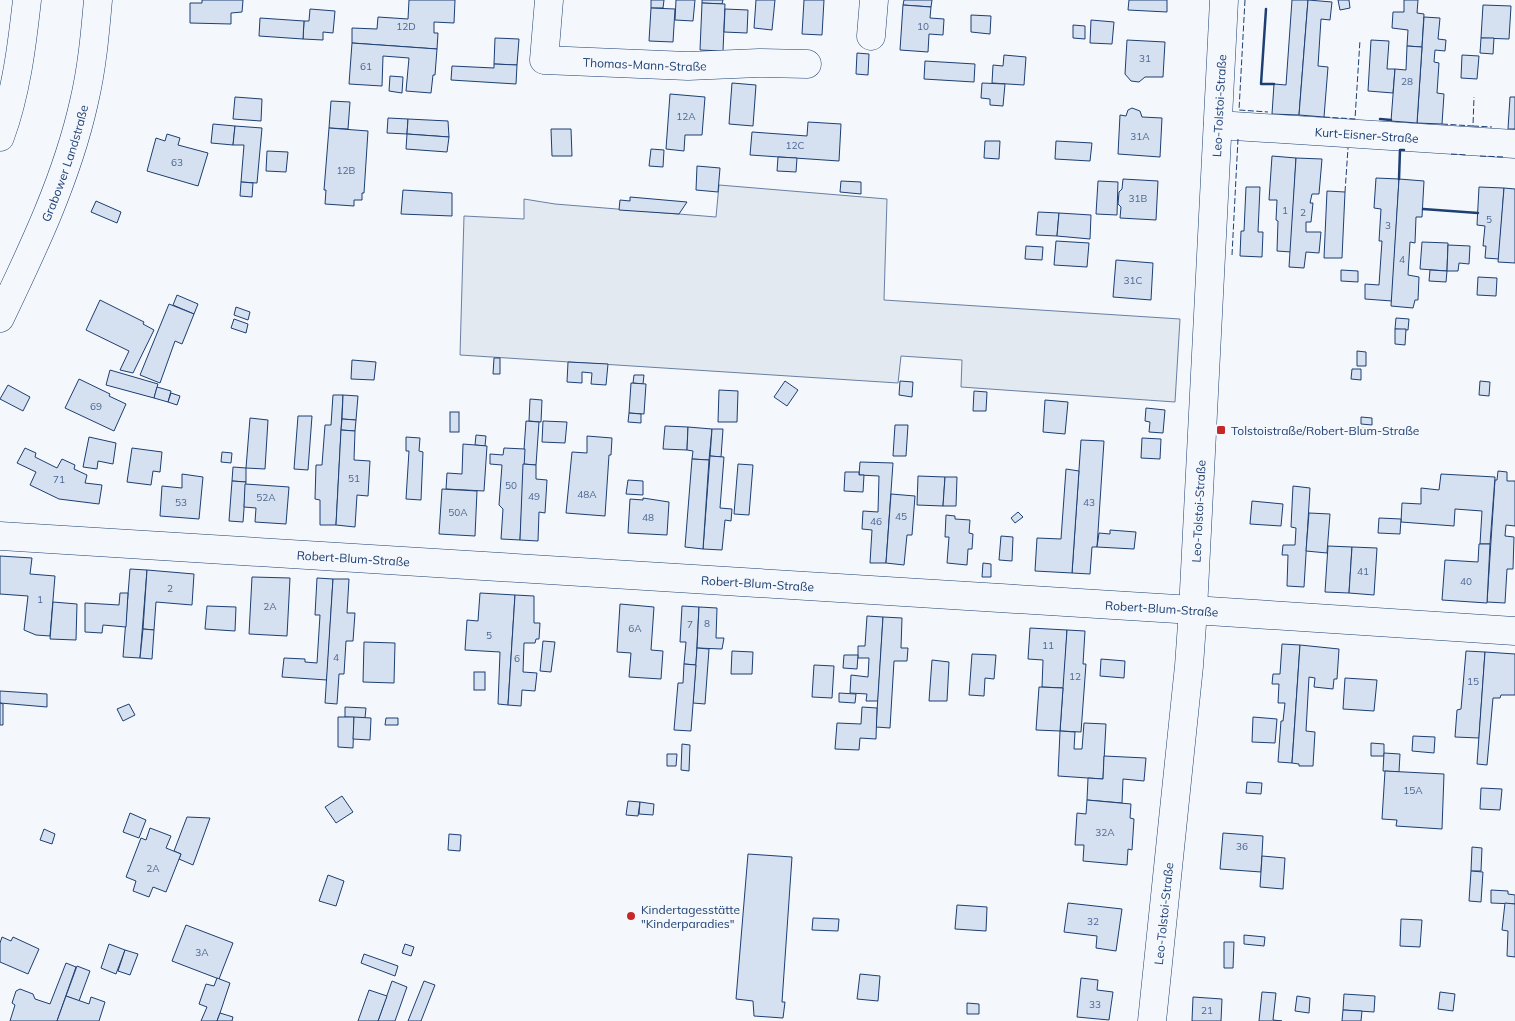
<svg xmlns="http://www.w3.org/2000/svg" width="1515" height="1021" viewBox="0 0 1515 1021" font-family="Mulish,sans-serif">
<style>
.green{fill:#e3e9f0;stroke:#687fa3}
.building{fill:#d5e0f0;stroke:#1d3f73}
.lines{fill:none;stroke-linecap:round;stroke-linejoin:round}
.minor-casing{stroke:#1d3f73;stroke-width:29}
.major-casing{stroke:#1d3f73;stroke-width:29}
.minor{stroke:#f4f7fb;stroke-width:28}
.major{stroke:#f4f7fb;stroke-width:28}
.fence{stroke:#1d3f73;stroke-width:1;stroke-dasharray:6 2.5;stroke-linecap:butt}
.wall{stroke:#1d3f73;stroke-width:2.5}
.poi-dot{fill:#c62828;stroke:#f4f7fb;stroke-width:2}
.labels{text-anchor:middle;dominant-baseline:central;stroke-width:4;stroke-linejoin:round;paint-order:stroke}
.number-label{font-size:10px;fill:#4b6792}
.street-label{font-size:12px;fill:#1d3f73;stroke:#f4f7fb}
.poi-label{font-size:12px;fill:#1d3f73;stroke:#f4f7fb;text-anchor:start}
</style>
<rect width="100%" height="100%" fill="#f4f7fb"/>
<polygon class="green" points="719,185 887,199 884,300 1180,319 1175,402 961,387 962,360 901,356 898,383 460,355 464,216 524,219 524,199 555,204 716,217"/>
<g class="building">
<polygon points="202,0 243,0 242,12 231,13 231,24 190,23 190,3 202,3"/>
<polygon points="409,0 455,0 454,23 434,22 434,33 438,33 437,49 352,43 352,28 377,29 378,17 408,19"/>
<polygon points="651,0 664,0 663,8 651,8"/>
<polygon points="676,0 695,0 693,21 675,20"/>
<polygon points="702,0 723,0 722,4 702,3"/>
<polygon points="756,0 775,0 772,30 754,28"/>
<polygon points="804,0 824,0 822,35 802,34"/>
<polygon points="904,0 932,0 931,7 903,5"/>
<polygon points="1129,0 1167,0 1167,12 1128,10"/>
<polygon points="1292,0 1308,0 1299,115 1272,114 1274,84 1286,85"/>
<polygon points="1308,0 1332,2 1330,20 1321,19 1318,66 1328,67 1324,117 1299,115"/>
<polygon points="1338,0 1349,0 1350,8 1340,10"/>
<polygon points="1404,0 1418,0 1417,13 1424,14 1422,47 1407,46 1408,30 1392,28 1393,12 1404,12"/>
<polygon points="702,3 725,4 723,51 700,50"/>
<polygon points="903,5 931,7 930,18 944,19 943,35 929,34 928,52 900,50"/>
<polygon points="1483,5 1511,6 1509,39 1481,38"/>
<polygon points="651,8 675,9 673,42 649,41"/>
<polygon points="310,9 335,11 333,33 323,32 323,40 303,39 304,21 309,21"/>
<polygon points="725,9 748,10 747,33 724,32"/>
<polygon points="971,15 991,16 990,34 971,32"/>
<polygon points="1424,17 1440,18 1438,39 1446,40 1445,51 1435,50 1434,62 1439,63 1437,93 1444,94 1442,124 1417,123"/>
<polygon points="260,18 304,21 303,39 259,36"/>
<polygon points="1091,20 1114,22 1112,44 1090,43"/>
<polygon points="1073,25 1085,26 1085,39 1073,38"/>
<polygon points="495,38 519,39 517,65 494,64"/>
<polygon points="1481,38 1494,38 1493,54 1480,53"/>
<polygon points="1127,40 1165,42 1163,77 1145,77 1139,82 1131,81 1125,74"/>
<polygon points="1371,40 1389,41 1387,69 1395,69 1393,93 1368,91"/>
<polygon points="352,43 437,49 435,75 433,75 431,93 406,91 409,58 383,56 382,86 349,84"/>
<polygon points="1407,46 1422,47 1417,123 1391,121 1395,69 1406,70"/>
<polygon points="857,53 869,54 868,75 856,74"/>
<polygon points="1004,55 1026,57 1024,85 992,83 993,65 1003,66"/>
<polygon points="1462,55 1479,56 1477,79 1461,78"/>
<polygon points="925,61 975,64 974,82 924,79"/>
<polygon points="494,64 517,65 516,84 451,80 452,66 494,68"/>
<polygon points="390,76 403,77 402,93 389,91"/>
<polygon points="732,83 756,85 753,126 729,124"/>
<polygon points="982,83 1005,84 1003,106 990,105 990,99 981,98"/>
<polygon points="670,94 705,97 702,135 685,135 684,151 666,149"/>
<polygon points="235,97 262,99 261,121 233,119"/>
<polygon points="1510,97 1515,97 1515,129 1508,129"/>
<polygon points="331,101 350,102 348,129 329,128"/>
<polygon points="1132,108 1140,111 1142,117 1162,118 1160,157 1118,154 1120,115 1126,116 1128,110"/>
<polygon points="388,118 408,119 407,134 387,133"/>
<polygon points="408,119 448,121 449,137 407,134"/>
<polygon points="808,122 841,124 839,161 750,155 752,132 807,136"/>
<polygon points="213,124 235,126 233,145 211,143"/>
<polygon points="235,126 262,128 257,183 241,182 244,145 233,145"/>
<polygon points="329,128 368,131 364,193 362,193 362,200 354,200 354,206 325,204 326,190 324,190"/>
<polygon points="551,129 571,129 572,156 552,156"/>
<polygon points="167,134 180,138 178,145 208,153 198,186 147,171 156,138 165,141"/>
<polygon points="407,134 449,137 447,152 406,149"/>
<polygon points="985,141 1000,141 999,159 984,158"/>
<polygon points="1056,141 1092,143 1090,161 1055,159"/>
<polygon points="651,149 664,150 663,167 649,166"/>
<polygon points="267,151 288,152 286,172 266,171"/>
<polygon points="1272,156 1296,158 1291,252 1277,251 1278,221 1276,220 1277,200 1269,200"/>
<polygon points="778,157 797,158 796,172 777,171"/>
<polygon points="1296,158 1322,159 1319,194 1312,194 1310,203 1313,203 1311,222 1306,222 1306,232 1321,232 1319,253 1306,252 1304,268 1289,267"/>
<polygon points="697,166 720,168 718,192 696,190"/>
<polygon points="1376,178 1399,179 1392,301 1365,299 1365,284 1379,285 1382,241 1379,241 1381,209 1374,208"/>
<polygon points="1123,179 1158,181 1156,220 1120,218 1121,207 1118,204 1119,192 1122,189"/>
<polygon points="1399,179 1424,181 1422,217 1416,217 1415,243 1410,242 1408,275 1419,277 1418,300 1415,300 1413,308 1391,306"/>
<polygon points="841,181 861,182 861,194 840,192"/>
<polygon points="1098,181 1118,182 1117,215 1096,214"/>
<polygon points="241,182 253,183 252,197 240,196"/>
<polygon points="1246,187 1260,187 1258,232 1263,232 1262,257 1240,256 1241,231 1244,231"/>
<polygon points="1479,187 1504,188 1499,259 1485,258 1486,246 1483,246 1485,226 1477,225"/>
<polygon points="1504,188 1515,189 1515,263 1498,262"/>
<polygon points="403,190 452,193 452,216 401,214"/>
<polygon points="1327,191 1345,192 1342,258 1324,258"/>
<polygon points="630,197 687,202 679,214 619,210 620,200 630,201"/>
<polygon points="96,201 121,212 117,223 91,212"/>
<polygon points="1038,212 1059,213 1057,236 1036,235"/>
<polygon points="1059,213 1091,215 1090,239 1057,236"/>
<polygon points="1056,241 1089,243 1087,267 1054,265"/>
<polygon points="1422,242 1448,243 1447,271 1420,269"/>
<polygon points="1448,245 1470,246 1469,264 1459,263 1458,271 1447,271"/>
<polygon points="1026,246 1043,247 1042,260 1025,259"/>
<polygon points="1116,260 1153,263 1151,300 1113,297"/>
<polygon points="1341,270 1358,271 1358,282 1341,281"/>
<polygon points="1430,270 1447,271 1446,282 1429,281"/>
<polygon points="1478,277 1497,278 1496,296 1477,295"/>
<polygon points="177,295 198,304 194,314 173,305"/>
<polygon points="100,300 144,322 143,324 154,330 133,373 120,370 129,351 86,330"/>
<polygon points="169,304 194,314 182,344 175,341 160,383 140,375"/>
<polygon points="236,307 250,312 248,320 234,315"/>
<polygon points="1396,318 1409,319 1408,330 1395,329"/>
<polygon points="234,319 248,324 246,333 231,328"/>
<polygon points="1395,329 1406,329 1405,345 1395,344"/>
<polygon points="1357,351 1366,352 1366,366 1357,366"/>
<polygon points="494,358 500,358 500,374 493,374"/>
<polygon points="352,360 376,362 374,380 351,379"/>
<polygon points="568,362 608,364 606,385 591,384 592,373 582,372 582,383 567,382"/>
<polygon points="1352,369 1361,369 1361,380 1351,379"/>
<polygon points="110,370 158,384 154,398 106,385"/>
<polygon points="634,375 644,375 643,384 633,383"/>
<polygon points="79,379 110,394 109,396 126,404 114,431 65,408"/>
<polygon points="785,381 798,390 787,406 774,397"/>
<polygon points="900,381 913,382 912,397 899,395"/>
<polygon points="1480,381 1490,382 1489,396 1479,395"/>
<polygon points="631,383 646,384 644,414 629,413"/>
<polygon points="8,385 30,397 23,411 0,399"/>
<polygon points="157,387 171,391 168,402 154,398"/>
<polygon points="719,390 738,391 737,422 718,422"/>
<polygon points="974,391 987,392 986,411 973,411"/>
<polygon points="171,393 180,396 177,405 168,402"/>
<polygon points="333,395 343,395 336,525 320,525 320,500 315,499 316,465 322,465 325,425 331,425"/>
<polygon points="343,395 358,396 356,420 342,419"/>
<polygon points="530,399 542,400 541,422 529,421"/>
<polygon points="1045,400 1068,402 1065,434 1043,432"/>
<polygon points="1146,408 1165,410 1163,433 1149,432 1150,422 1145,421"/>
<rect x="450" y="412" width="9" height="20"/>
<polygon points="629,413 641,414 641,423 628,422"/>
<polygon points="298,416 312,416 308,470 294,469"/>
<polygon points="1361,417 1372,418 1372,425 1361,424"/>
<polygon points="250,418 268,420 265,469 246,468"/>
<polygon points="342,419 356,420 355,431 341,430"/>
<polygon points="526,421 539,422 536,465 523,464"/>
<polygon points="543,421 567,422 565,443 542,442"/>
<polygon points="895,425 908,425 906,456 893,456"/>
<polygon points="665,426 688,427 687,450 663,449"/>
<polygon points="688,427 712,429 709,460 692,459 693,451 687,450"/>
<rect x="1361" y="428" width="9" height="8"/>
<polygon points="712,429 723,429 721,457 710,456"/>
<polygon points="341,430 355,431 354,460 370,461 368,496 357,495 355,527 336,525"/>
<polygon points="476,435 486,436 485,446 475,445"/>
<polygon points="587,436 612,438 611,455 609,455 605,516 566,513 572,452 587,453"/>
<polygon points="89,437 116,443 113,464 98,461 97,469 83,467"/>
<polygon points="406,437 420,438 419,451 423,452 421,500 406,499 409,451 406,451"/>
<polygon points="1142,438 1161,439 1160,459 1141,458"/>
<polygon points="1081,440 1104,441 1097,547 1092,547 1090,574 1072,573"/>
<polygon points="463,444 487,446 484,491 446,489 447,473 462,474"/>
<polygon points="25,448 36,453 35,457 57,468 62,459 75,465 74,469 87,475 85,483 102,485 99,504 59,499 30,485 36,472 17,463"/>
<polygon points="132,448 162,452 160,472 153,471 151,485 127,482"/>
<polygon points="504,448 525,449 520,540 501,539 503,509 499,505 502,465 490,464 490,454 503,455"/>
<polygon points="222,452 232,453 231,463 221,462"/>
<polygon points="710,456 724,457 720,508 732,509 731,521 725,520 722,550 703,549"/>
<polygon points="692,459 709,460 703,549 685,547"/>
<polygon points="860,462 893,463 886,563 870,563 872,530 862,529 863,511 878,512 879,476 859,475"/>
<polygon points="523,464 536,465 536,479 547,480 545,513 539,512 538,541 520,540"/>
<polygon points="738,464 753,465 749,515 734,514"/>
<polygon points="233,467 246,468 246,482 232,481"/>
<polygon points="1066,469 1079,471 1072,573 1035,571 1037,538 1061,539"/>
<polygon points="1498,471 1507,472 1507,481 1515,481 1515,526 1506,525 1505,536 1514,537 1513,569 1507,569 1505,603 1487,602 1495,480 1497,480"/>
<polygon points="845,472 859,472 859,475 864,475 863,492 844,491"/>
<polygon points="182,474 203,477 199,519 160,516 162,486 182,488"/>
<polygon points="1441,474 1495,477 1490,544 1480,544 1482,511 1455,509 1454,526 1401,522 1402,503 1421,504 1421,488 1439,490"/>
<polygon points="918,476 945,477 943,506 917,505"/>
<polygon points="945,477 957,477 956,506 943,506"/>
<polygon points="628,480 643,481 643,495 626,494"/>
<polygon points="232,481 246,482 243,522 229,521"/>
<polygon points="245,484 289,487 286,524 255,522 256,508 244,507"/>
<polygon points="1293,486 1310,488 1304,587 1287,586 1288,555 1282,555 1283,545 1295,545 1296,528 1291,527"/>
<polygon points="442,489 477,491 475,536 439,534"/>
<polygon points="891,494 915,496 912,535 907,535 904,565 886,563"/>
<polygon points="643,498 669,502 667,535 628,533 630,499 643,500"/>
<polygon points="1252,501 1283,504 1281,526 1250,524"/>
<polygon points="1018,512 1023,517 1015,523 1011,518"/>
<polygon points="1309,513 1330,514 1327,553 1306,551"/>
<polygon points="946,515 955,516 955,519 970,520 969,533 973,534 972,549 968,549 967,565 947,563 949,537 945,537"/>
<polygon points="1379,518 1401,519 1400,534 1378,533"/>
<polygon points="1110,530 1136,532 1134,549 1097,547 1099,533 1110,534"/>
<polygon points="1001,536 1013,537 1012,561 999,560"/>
<polygon points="1479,544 1490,544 1487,603 1442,600 1445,560 1478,562"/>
<polygon points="1328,546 1352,547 1349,593 1325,592"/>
<polygon points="1352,547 1377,548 1374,595 1349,593"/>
<polygon points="0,556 32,558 30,574 55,576 50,636 36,635 24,630 28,596 0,594"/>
<polygon points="983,563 991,564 991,577 982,577"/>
<polygon points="130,569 147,570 140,658 123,657"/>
<polygon points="147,570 194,574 192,605 156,602 154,630 143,629"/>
<polygon points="252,577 290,578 287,636 249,634"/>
<polygon points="317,578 333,579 327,680 282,677 284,658 305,659 305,662 317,663 320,615 315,615"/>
<polygon points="333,579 349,579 347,613 355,613 353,641 346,641 344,674 339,674 337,704 325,703"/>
<polygon points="120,593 128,593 126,627 103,625 102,633 85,632 85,603 119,605"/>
<polygon points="480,593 515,595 508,705 498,704 500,652 465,650 467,620 478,621"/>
<polygon points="515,595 534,596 534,623 540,623 539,639 536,639 535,643 524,643 523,672 537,673 535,691 522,690 521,706 508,705"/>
<polygon points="53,602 77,604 76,640 50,639"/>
<polygon points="620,604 654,607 651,650 663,651 661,679 629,677 631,653 617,652"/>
<polygon points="207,606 236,607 235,631 205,629"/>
<polygon points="682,606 699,607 696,665 684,664 686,642 680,642"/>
<polygon points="699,607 717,608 716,638 724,638 722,649 697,648"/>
<polygon points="867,616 883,617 878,701 866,701 867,694 850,693 851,675 868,677 869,658 858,658 858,646 865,646"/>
<polygon points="883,617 902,618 901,648 908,648 907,661 894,661 890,728 876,727"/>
<polygon points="1030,628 1067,630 1064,688 1042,687 1043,660 1028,659"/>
<polygon points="143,629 154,630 152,659 140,658"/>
<polygon points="1067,630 1085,631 1083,664 1086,664 1081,732 1060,731"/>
<polygon points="543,641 555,642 551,672 540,671"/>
<polygon points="364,642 395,643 394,683 363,682"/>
<polygon points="1282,644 1300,645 1292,763 1278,762 1281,721 1283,721 1285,703 1278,703 1279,684 1272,684 1273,674 1280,674"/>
<polygon points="1300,645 1339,649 1337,679 1334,679 1333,689 1314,687 1315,678 1309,677 1306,731 1315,732 1313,766 1299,766 1299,764 1292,763"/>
<polygon points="697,648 709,649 705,704 693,703"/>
<polygon points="732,651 753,652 752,674 731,674"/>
<polygon points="1466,651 1485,652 1479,738 1455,737 1457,710 1461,709"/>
<polygon points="1485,652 1515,654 1515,695 1501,695 1500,698 1493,698 1487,765 1477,764"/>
<polygon points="972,654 996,655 994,679 985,678 984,696 969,695"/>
<polygon points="844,655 858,655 857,669 843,668"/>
<polygon points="1101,659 1125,661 1124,678 1100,676"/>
<polygon points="932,660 949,662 947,701 929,701"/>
<polygon points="684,664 696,665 691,731 674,730 678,683 683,683"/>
<polygon points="814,665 834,666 832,698 812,697"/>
<rect x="474" y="672" width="11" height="18"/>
<polygon points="1345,678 1377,680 1374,711 1343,709"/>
<polygon points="1039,687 1063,688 1060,731 1036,730"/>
<polygon points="0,691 47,694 47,707 0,703"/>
<polygon points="839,693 856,694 855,703 839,702"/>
<polygon points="0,703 3,704 3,725 0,725"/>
<polygon points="129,704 135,715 123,721 117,709"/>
<polygon points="345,707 366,708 365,718 345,717"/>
<polygon points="862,707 877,708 876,739 860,738 859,750 835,749 837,723 861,724"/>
<polygon points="338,717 354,717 353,748 338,747"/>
<polygon points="354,717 371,718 370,740 353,739"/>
<polygon points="1253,717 1277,719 1275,743 1252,742"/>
<polygon points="386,718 398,718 398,725 385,725"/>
<polygon points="1084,723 1106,724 1103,779 1058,776 1060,731 1075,732 1074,749 1082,749"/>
<polygon points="1413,736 1435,737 1434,753 1412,751"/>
<polygon points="1371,743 1384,744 1384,756 1371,756"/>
<polygon points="682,744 690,745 689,771 681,770"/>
<polygon points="1384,753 1400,754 1399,772 1383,771"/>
<polygon points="667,754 677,754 676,766 667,766"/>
<polygon points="1104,756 1146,758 1144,781 1123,779 1122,803 1087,800 1088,778 1103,779"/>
<polygon points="1385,771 1444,774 1442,829 1396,826 1397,820 1382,819"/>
<polygon points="1247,782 1262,783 1261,794 1246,793"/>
<polygon points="1481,788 1502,789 1500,810 1480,809"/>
<polygon points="342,796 353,812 336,823 325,807"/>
<polygon points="1087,800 1131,804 1130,818 1134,819 1132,850 1128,849 1127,865 1083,861 1084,845 1075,845 1077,813 1086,814"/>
<polygon points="628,801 640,802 638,816 626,815"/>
<polygon points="640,802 654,804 653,815 639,814"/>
<polygon points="130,813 146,820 139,838 123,832"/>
<polygon points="187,817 210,818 193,865 179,859 181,854 174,851"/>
<polygon points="150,828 171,836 166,848 181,854 166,892 153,887 149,897 133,891 136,881 126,877 141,838 146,840"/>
<polygon points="44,829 55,834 52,844 40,840"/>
<polygon points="1223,833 1263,836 1261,872 1220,869"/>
<polygon points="449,834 461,835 460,851 448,850"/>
<polygon points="1472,847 1482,848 1481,871 1471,871"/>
<polygon points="748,854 792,857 782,1002 785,1002 783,1018 754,1016 753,1001 736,999"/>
<polygon points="1262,856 1285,858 1283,889 1260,887"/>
<polygon points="1471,871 1483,872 1481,902 1469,901"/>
<polygon points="328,875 344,881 336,906 319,901"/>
<polygon points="1491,890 1508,891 1508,894 1515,895 1515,904 1491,903"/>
<polygon points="1068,903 1122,909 1116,951 1096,948 1097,936 1064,932"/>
<polygon points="1505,903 1515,904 1515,957 1507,956 1508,931 1502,930"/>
<polygon points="957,905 987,907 986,931 955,929"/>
<polygon points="813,918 839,919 838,931 812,930"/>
<polygon points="1401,919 1422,920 1420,947 1400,946"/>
<polygon points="186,925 233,943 219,979 172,961"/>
<polygon points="1244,935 1265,937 1264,946 1244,944"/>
<polygon points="2,937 11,941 13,937 39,949 28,974 0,962 0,943"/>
<polygon points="1224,942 1234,942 1233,968 1224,968"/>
<polygon points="109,944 125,950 116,974 101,968"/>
<polygon points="405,944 414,947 411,956 402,953"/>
<polygon points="125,950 138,954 130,975 118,971"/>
<polygon points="364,954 398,966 395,976 361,963"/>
<polygon points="66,963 76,967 57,1021 10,1021 15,1005 12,1003 16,991 20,989 33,994 35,999 50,1004"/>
<polygon points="77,966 90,971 79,1001 66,996"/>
<polygon points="860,974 880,976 878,1001 857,999"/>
<polygon points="217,978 230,983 220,1013 217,1021 201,1021 207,1007 199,1004 206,984 214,986"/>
<polygon points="1081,978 1098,980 1097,990 1113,992 1109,1020 1077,1017"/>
<polygon points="392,981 407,987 395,1021 378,1021"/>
<polygon points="424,981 435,985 421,1021 408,1021"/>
<polygon points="369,990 387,996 378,1021 358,1021"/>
<polygon points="1262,992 1276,993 1273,1020 1282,1021 1259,1021"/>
<polygon points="1440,992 1455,994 1453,1011 1438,1009"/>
<polygon points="1344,994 1375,996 1374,1012 1343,1010"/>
<polygon points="66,996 89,1004 91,997 105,1002 99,1021 57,1021"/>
<polygon points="1297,996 1310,998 1309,1013 1295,1011"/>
<polygon points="1193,997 1222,999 1221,1021 1192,1021"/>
<polygon points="967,1003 979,1004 979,1014 967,1014"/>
<polygon points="1343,1010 1362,1011 1361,1021 1342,1021"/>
<polygon points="220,1013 233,1017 232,1021 217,1021"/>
</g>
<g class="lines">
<defs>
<g id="minor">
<path id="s1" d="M549,0L544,60L688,66L759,63L807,64"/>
<polyline points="871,36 874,0"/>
<path id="s2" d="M1218,125L1515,144"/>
<path d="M0,137C16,94 22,45 27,0"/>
<path id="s3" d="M0,536L1193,610L1515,631"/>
<path id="s4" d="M1152,1021L1189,666L1193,610L1224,0"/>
</g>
<g id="major">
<path id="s5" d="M0,318C33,249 67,178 84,102C92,68 95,34 98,0"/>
</g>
</defs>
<use href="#minor" class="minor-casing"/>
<use href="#major" class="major-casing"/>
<use href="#minor" class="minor"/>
<use href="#major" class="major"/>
<g class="fence">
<polyline points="1245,0 1239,110 1268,112"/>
<polyline points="1324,117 1355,119 1360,40"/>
<polyline points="1442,124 1473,126 1474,97"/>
<polyline points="1473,126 1492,127"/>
<polyline points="1451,154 1467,155"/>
<polyline points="1480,156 1505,157"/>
<polyline points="1345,192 1348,148"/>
<polyline points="1232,255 1238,139"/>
</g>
<g class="wall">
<polyline points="1266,9 1261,84 1274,84"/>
<polyline points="1380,119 1391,120"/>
<polyline points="1399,179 1400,150 1404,150"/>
<polyline points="1423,209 1478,213"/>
</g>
</g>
<g class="poi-dot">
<rect x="1216" y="425" width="10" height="10" rx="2.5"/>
<circle cx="631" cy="916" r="5"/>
</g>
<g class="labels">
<g class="number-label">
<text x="406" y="26">12D</text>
<text x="923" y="26">10</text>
<text x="1145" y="58">31</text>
<text x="366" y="66">61</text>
<text x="1407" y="81">28</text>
<text x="686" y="116">12A</text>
<text x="1140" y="136">31A</text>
<text x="795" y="145">12C</text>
<text x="177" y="162">63</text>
<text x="346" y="170">12B</text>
<text x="1138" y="198">31B</text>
<text x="1285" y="210">1</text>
<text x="1303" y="212">2</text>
<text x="1489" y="219">5</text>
<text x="1388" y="225">3</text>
<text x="1402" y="259">4</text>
<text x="1133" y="280">31C</text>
<text x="96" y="406">69</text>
<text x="354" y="478">51</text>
<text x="59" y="479">71</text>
<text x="511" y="485">50</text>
<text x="587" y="494">48A</text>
<text x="534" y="496">49</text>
<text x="266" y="497">52A</text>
<text x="181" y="502">53</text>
<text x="1089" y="502">43</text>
<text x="458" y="512">50A</text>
<text x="901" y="516">45</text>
<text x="648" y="517">48</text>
<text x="876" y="521">46</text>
<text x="1363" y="571">41</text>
<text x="1466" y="581">40</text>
<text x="170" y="588">2</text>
<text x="40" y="599">1</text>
<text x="270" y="606">2A</text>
<text x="707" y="623">8</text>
<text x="690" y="624">7</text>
<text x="635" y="628">6A</text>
<text x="489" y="635">5</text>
<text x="1048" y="645">11</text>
<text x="336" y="657">4</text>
<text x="517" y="658">6</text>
<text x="1075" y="676">12</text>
<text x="1473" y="681">15</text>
<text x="1413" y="790">15A</text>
<text x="1105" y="832">32A</text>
<text x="1242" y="846">36</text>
<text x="153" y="868">2A</text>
<text x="1093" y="921">32</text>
<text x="202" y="952">3A</text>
<text x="1095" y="1004">33</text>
<text x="1207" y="1010">21</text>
</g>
<g class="street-label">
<text stroke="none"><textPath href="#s1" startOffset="161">Thomas-Mann-Straße</textPath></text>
<text stroke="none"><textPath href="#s4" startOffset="918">Leo-Tolstoi-Straße</textPath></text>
<text stroke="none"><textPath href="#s2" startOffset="149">Kurt-Eisner-Straße</textPath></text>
<text stroke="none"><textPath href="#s5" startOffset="168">Grabower Landstraße</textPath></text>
<text stroke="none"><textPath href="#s4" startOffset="512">Leo-Tolstoi-Straße</textPath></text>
<text stroke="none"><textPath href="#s3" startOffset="354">Robert-Blum-Straße</textPath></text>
<text stroke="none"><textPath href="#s3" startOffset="759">Robert-Blum-Straße</textPath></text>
<text stroke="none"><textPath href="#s3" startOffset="1164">Robert-Blum-Straße</textPath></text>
<text stroke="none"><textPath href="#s4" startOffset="108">Leo-Tolstoi-Straße</textPath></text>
</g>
<g class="poi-label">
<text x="1231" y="430">Tolstoistraße/Robert-Blum-Straße</text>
<text x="641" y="909">Kindertagesstätte<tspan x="641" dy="14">"Kinderparadies"</tspan></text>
</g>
</g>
</svg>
